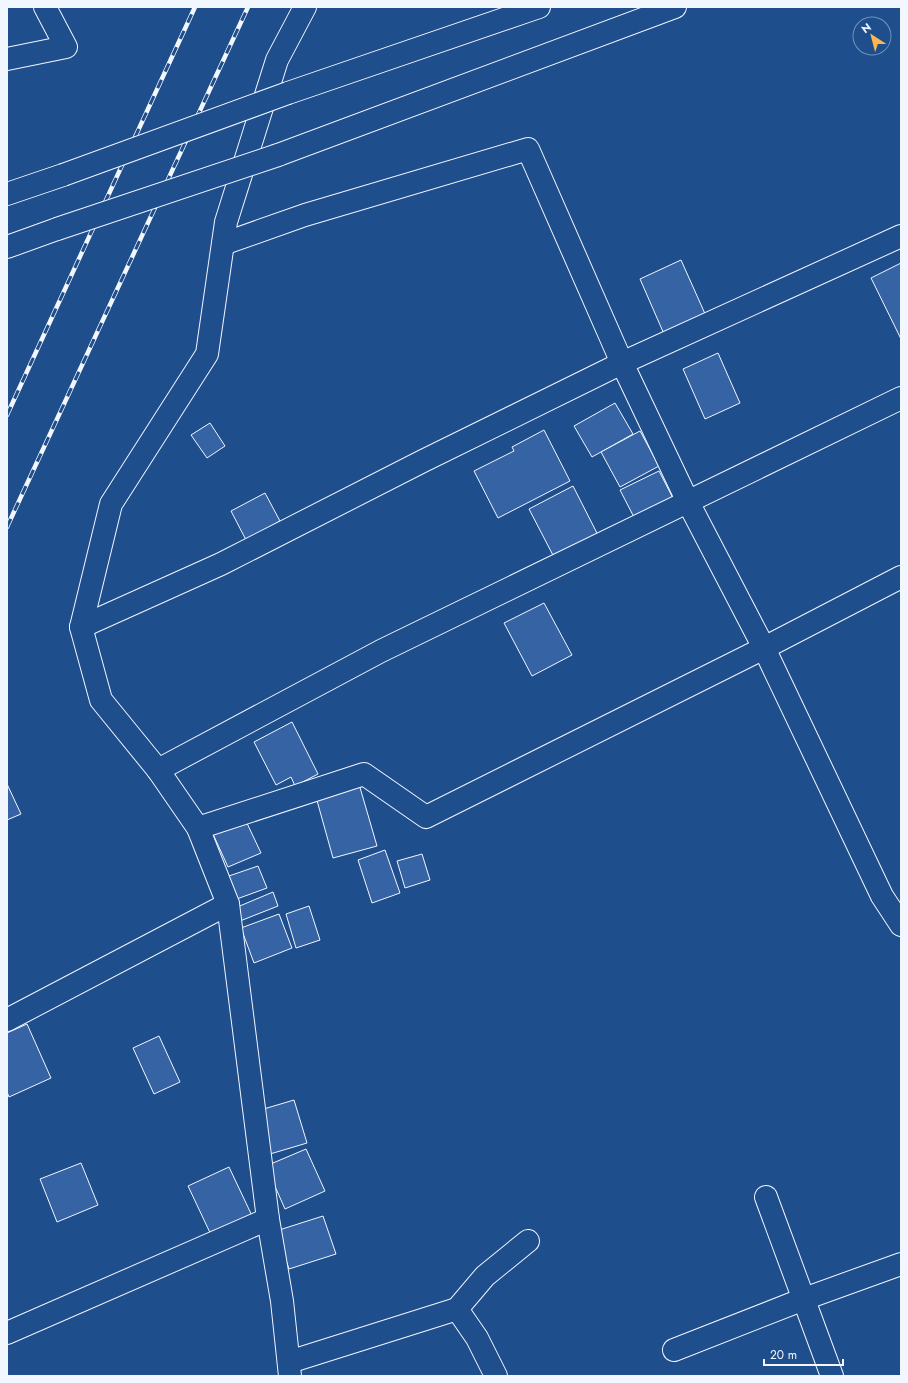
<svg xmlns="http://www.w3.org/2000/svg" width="908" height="1383" viewBox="0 0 908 1383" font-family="Jost,sans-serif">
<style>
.building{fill:#3563a3;stroke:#f2f6ff}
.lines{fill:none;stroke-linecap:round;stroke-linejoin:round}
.minor-casing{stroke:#f2f6ff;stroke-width:24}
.trunk-casing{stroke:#f2f6ff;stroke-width:24}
.minor{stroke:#1f4e8c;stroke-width:22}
.trunk{stroke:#1f4e8c;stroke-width:22}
.rail-casing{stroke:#f2f6ff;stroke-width:4.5}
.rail{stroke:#1f4e8c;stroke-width:3;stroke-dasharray:9;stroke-linecap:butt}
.trunk-bridge-casing{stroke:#f2f6ff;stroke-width:24;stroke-linecap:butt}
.trunk-bridge{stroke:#1f4e8c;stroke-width:22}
</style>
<rect width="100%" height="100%" fill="#1f4e8c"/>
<g class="building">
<polygon points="681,260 706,316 664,334 640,279"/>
<polygon points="901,263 901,339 871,278"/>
<polygon points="718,353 740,403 705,419 683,369"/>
<polygon points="615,403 633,434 592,457 574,426"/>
<polygon points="210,423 225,446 207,458 191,435"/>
<polygon points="544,430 570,481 498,518 474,471 514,451 512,447"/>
<polygon points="640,431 659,466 620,487 601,452"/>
<polygon points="659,471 676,504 637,523 620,490"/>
<polygon points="573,486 600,539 556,561 529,509"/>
<polygon points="265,493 280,521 246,540 231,511"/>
<polygon points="544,603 572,655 532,676 504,623"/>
<polygon points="292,722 318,774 295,786 291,777 276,785 254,742"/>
<polygon points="7,784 21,814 7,820"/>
<polygon points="359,784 377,846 333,858 316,797"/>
<polygon points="245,819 261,853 228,867 213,834"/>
<polygon points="385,850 400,893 372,903 358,860"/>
<polygon points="422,854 430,880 405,888 397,861"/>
<polygon points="258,866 267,888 234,900 226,877"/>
<polygon points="273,892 278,906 240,921 235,908"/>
<polygon points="309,906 320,940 296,948 286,914"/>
<polygon points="279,914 292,948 254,963 241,928"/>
<polygon points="27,1024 51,1078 9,1097 7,1092 7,1033"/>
<polygon points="159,1036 180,1082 154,1094 133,1048"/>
<polygon points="294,1100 307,1143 270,1154 257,1111"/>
<polygon points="306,1149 325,1191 285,1209 266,1166"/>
<polygon points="81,1163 98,1205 57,1222 40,1179"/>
<polygon points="229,1167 254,1220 213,1239 188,1186"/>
<polygon points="323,1216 336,1254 289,1269 276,1231"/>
</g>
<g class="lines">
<defs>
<g id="minor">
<polyline points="7,59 66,47 45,7"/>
<polyline points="901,577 764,648 882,896 901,925"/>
<polyline points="81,627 221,564 423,461 622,363 901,236"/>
<polyline points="158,770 381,651 901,398"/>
<polyline points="198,828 364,774 426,817 764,648 688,502 622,363 528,149 305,215 223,244"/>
<polyline points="7,1020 228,904"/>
<polyline points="766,1197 832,1376"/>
<polyline points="457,1309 485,1276 528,1241"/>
<polyline points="7,1333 268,1219"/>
<polyline points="674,1350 804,1299 901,1264"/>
<polyline points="289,1362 457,1309 477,1338 496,1376"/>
<polyline points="290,1376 282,1301 268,1219 228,904 198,828 158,770 101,700 81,627 111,504 207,354 226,222 277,60 305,7"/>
</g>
<g id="trunk">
<polyline points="288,93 539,7"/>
<polyline points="278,155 675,7"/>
<polyline points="7,194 63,175"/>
<polyline points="7,247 57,229"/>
</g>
</defs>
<use href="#minor" class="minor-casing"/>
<use href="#trunk" class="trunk-casing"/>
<use href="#minor" class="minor"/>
<use href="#trunk" class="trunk"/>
<defs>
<g id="rail">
<polyline points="7,415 195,7"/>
<polyline points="7,527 248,7"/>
</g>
</defs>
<use href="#rail" class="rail-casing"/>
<use href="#rail" class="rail"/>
<defs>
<g id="trunk-bridge">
<polyline points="63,175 288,93"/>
<polyline points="57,229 278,155"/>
</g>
</defs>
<use href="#trunk-bridge" class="trunk-bridge-casing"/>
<use href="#trunk-bridge" class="trunk-bridge"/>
</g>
<rect width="908" height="1383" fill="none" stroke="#f2f6ff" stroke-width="16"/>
<g transform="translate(872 36) rotate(324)"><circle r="19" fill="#1f4e8c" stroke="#7391ba"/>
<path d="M0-3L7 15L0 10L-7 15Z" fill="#ffb74d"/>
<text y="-6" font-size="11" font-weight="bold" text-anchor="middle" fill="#f2f6ff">N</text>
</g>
<path d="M764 1359v6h79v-6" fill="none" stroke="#f2f6ff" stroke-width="2"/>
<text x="770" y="1359" font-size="12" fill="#f2f6ff" stroke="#1f4e8c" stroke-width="3" paint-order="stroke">20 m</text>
</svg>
